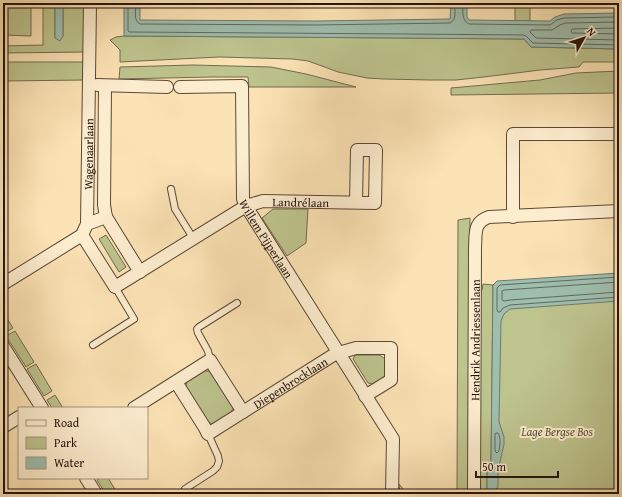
<svg xmlns="http://www.w3.org/2000/svg" width="622" height="497" viewBox="0 0 622 497" font-family="'Gentium Book Plus',serif">
<style>
.green{fill:#bec48e;stroke:#716c4e}
.water{fill:#9fbeae;stroke:#6e7a6e}
.lines{fill:none;stroke-linecap:round;stroke-linejoin:round}
.shore{stroke:#62695e;stroke-width:1}
.lane-casing{stroke:#5a4838;stroke-width:8}
.street-casing{stroke:#5a4838;stroke-width:14}
.lane{stroke:#fdedcf;stroke-width:6}
.street{stroke:#fdedcf;stroke-width:12}
.labels{text-anchor:middle;dominant-baseline:central;stroke-width:4;stroke-linejoin:round;paint-order:stroke}
.street-label{font-size:12px;fill:#24140e;stroke:#fdedcf}
.park-label{font-size:12px;font-style:italic;fill:#5a523b;stroke:#fdedcf}
</style>
<rect width="100%" height="100%" fill="#fce3b5"/>
<filter id="stains"><feTurbulence type="fractalNoise" baseFrequency=".005" numOctaves="4"/><feColorMatrix values="0 0 0 0 .2 0 0 0 0 .09 0 0 0 0 .02 0 0 0 .5 -.17"/></filter>
<radialGradient id="worn" r=".72"><stop offset=".6" stop-color="#630" stop-opacity="0"/><stop offset="1" stop-color="#630" stop-opacity=".3"/></radialGradient>
<g class="green">
<polygon points="3,3 31,3 31,36 3,35"/>
<polygon points="43,3 55,3 55,38 63,36 63,3 85,3 85,52 3,53 3,46 43,45"/>
<rect x="515" y="3" width="15" height="18"/>
<polygon points="124,36 405,38 524,39 531,47 619,49 619,62 583,62 579,67 540,70 484,77 456,80 430,80 383,79 367,78 338,72 322,66 308,61 293,59 219,57 120,62 120,50 110,40 116,37"/>
<polygon points="3,62 85,62 85,80 3,81"/>
<polygon points="193,65 271,67 306,74 356,87 249,87 248,77 212,77 119,79 120,67"/>
<polygon points="619,71 619,93 451,95 451,88 540,80 576,73"/>
<polygon points="273,209 308,209 306,243 287,256 262,218"/>
<polygon points="470,218 469,494 400,494 399,484 404,490 457,490 458,220"/>
<polygon points="106,235 126,267 119,272 99,239"/>
<polygon points="483,284 493,285 491,462 487,470 487,490 492,492 498,295 619,289 619,494 480,494 480,290 482,290"/>
<polygon points="3,312 13,328 5,333 3,330"/>
<polygon points="15,331 34,362 26,367 6,336"/>
<path d="M355,355H379C383,357 385,358 385,362C385,377 387,376 374,384L368,383L353,359Z"/>
<polygon points="36,364 52,391 44,396 27,369"/>
<path d="M204,371H208L213,373L233,405C234,415 221,419 213,424L208,422L186,389V385L187,382Z"/>
<polygon points="55,395 63,408 52,408 47,400"/>
<polygon points="100,478 108,478 118,494 106,494 97,480"/>
</g>
<g class="water">
<polygon points="55,3 63,3 63,36 60,41 55,38"/>
<polygon points="124,3 140,3 140,20 315,21 450,19 451,3 467,3 467,17 469,20 550,21 555,17 564,14 619,13 619,49 531,47 524,39 405,38 124,36"/>
<polygon points="619,273 619,301 510,309 504,314 501,321 499,422 504,437 504,444 498,471 498,487 494,492 490,492 487,490 487,470 491,462 493,285 497,281"/>
</g>
<g class="lines">
<g class="shore">
<polyline points="128,3 128,31 130,32 405,34 523,35 526,36 533,43 619,45"/>
<path d="M136,3C136,10 133,21 140,24L315,25L450,23C457,20 455,10 454,3"/>
<path d="M463,3C463,11 461,20 469,24L550,25L557,20L564,18L619,17"/>
<polyline points="619,22 565,23 560,25 552,30 531,30 530,32 536,38 619,40"/>
<polyline points="619,28 572,29 571,31 572,33 619,34"/>
<polyline points="619,277 500,285 497,288 497,310 498,312 500,312 503,308 510,305 619,297"/>
<polyline points="619,282 504,290 502,291 502,300 504,301 510,300 619,292"/>
<path d="M496,433H498C501,438 500,445 499,451L497,453L495,451V435Z"/>
</g>
<defs>
<g id="lane">
<polyline points="171,189 175,209 193,238"/>
<polyline points="93,345 134,319 115,287"/>
<polyline points="210,360 208,351 198,333 197,329 199,327 237,303"/>
<polyline points="185,489 213,471 217,467 219,461 218,456 208,434"/>
</g>
<g id="street">
<polyline points="97,85 167,87"/>
<polyline points="105,86 104,205 106,217"/>
<path id="s1" d="M180,87L242,86L243,199L246,206L393,439L392,494"/>
<polyline points="513,217 513,134 619,134"/>
<path id="s2" d="M87,224L90,3"/>
<path id="s3" d="M82,235L115,287L246,206L263,201L375,203L376,150H357L356,202"/>
<polyline points="3,284 82,235 87,224 106,217 140,272"/>
<polyline points="3,346 42,408"/>
<path id="s4" d="M176,382L205,428L208,434L335,354L356,348H391V380L365,396"/>
<polyline points="134,408 210,360 243,412"/>
<polyline points="3,427 19,417"/>
<polyline points="86,478 96,494"/>
<path id="s5" d="M474,494L475,248C476,234 473,222 489,217L619,211"/>
</g>
</defs>
<use href="#lane" class="lane-casing"/>
<use href="#street" class="street-casing"/>
<use href="#lane" class="lane"/>
<use href="#street" class="street"/>
</g>
<g class="labels">
<g class="street-label">
<text stroke="none"><textPath href="#s2" startOffset="70">Wagenaarlaan</textPath></text>
<text stroke="none"><textPath href="#s3" startOffset="271">Landrélaan</textPath></text>
<text stroke="none"><textPath href="#s1" startOffset="221">Willem Pijperlaan</textPath></text>
<text stroke="none"><textPath href="#s5" startOffset="154">Hendrik Andriessenlaan</textPath></text>
<text stroke="none"><textPath href="#s4" startOffset="158">Diepenbrocklaan</textPath></text>
</g>
<g class="park-label">
<text x="557" y="431">Lage Bergse Bos</text>
</g>
</g>
<rect width="622" height="497" fill="none" stroke="#fce3b5" stroke-width="16"/>
<rect x="4" y="4" width="614" height="489" fill="none" stroke="#24140e" stroke-width="2"/>
<rect x="8" y="8" width="606" height="481" fill="none" stroke="#24140e"/>
<rect x="18" y="407" width="130" height="72" fill="#fdedcf" stroke="#a69682"/>
<rect x="26" y="420" width="20" height="6" fill="#fdedcf" stroke="#a69682"/>
<text x="54" y="427" font-size="12" fill="#24140e">Road</text>
<rect x="26" y="437" width="20" height="12" fill="#bec48e" stroke="#a69682"/>
<text x="54" y="447" font-size="12" fill="#24140e">Park</text>
<rect x="26" y="457" width="20" height="12" fill="#9fbeae" stroke="#a69682"/>
<text x="54" y="467" font-size="12" fill="#24140e">Water</text>
<g transform="translate(584 38) rotate(51)" stroke="#fdedcf" stroke-width="3" paint-order="stroke">
<path d="M0-3L7 15L0 10L-7 15Z" fill="#24140e"/>
<text y="-6" font-size="11" font-weight="bold" text-anchor="middle" fill="#24140e">N</text>
</g>
<path d="M476 471v6h82v-6" fill="none" stroke="#24140e" stroke-width="2"/>
<text x="482" y="471" font-size="12" fill="#24140e" stroke="#fdedcf" stroke-width="3" paint-order="stroke">50 m</text>
<rect width="100%" height="100%" filter="url(#stains)"/>
<rect width="100%" height="100%" fill="url(#worn)"/>
</svg>
